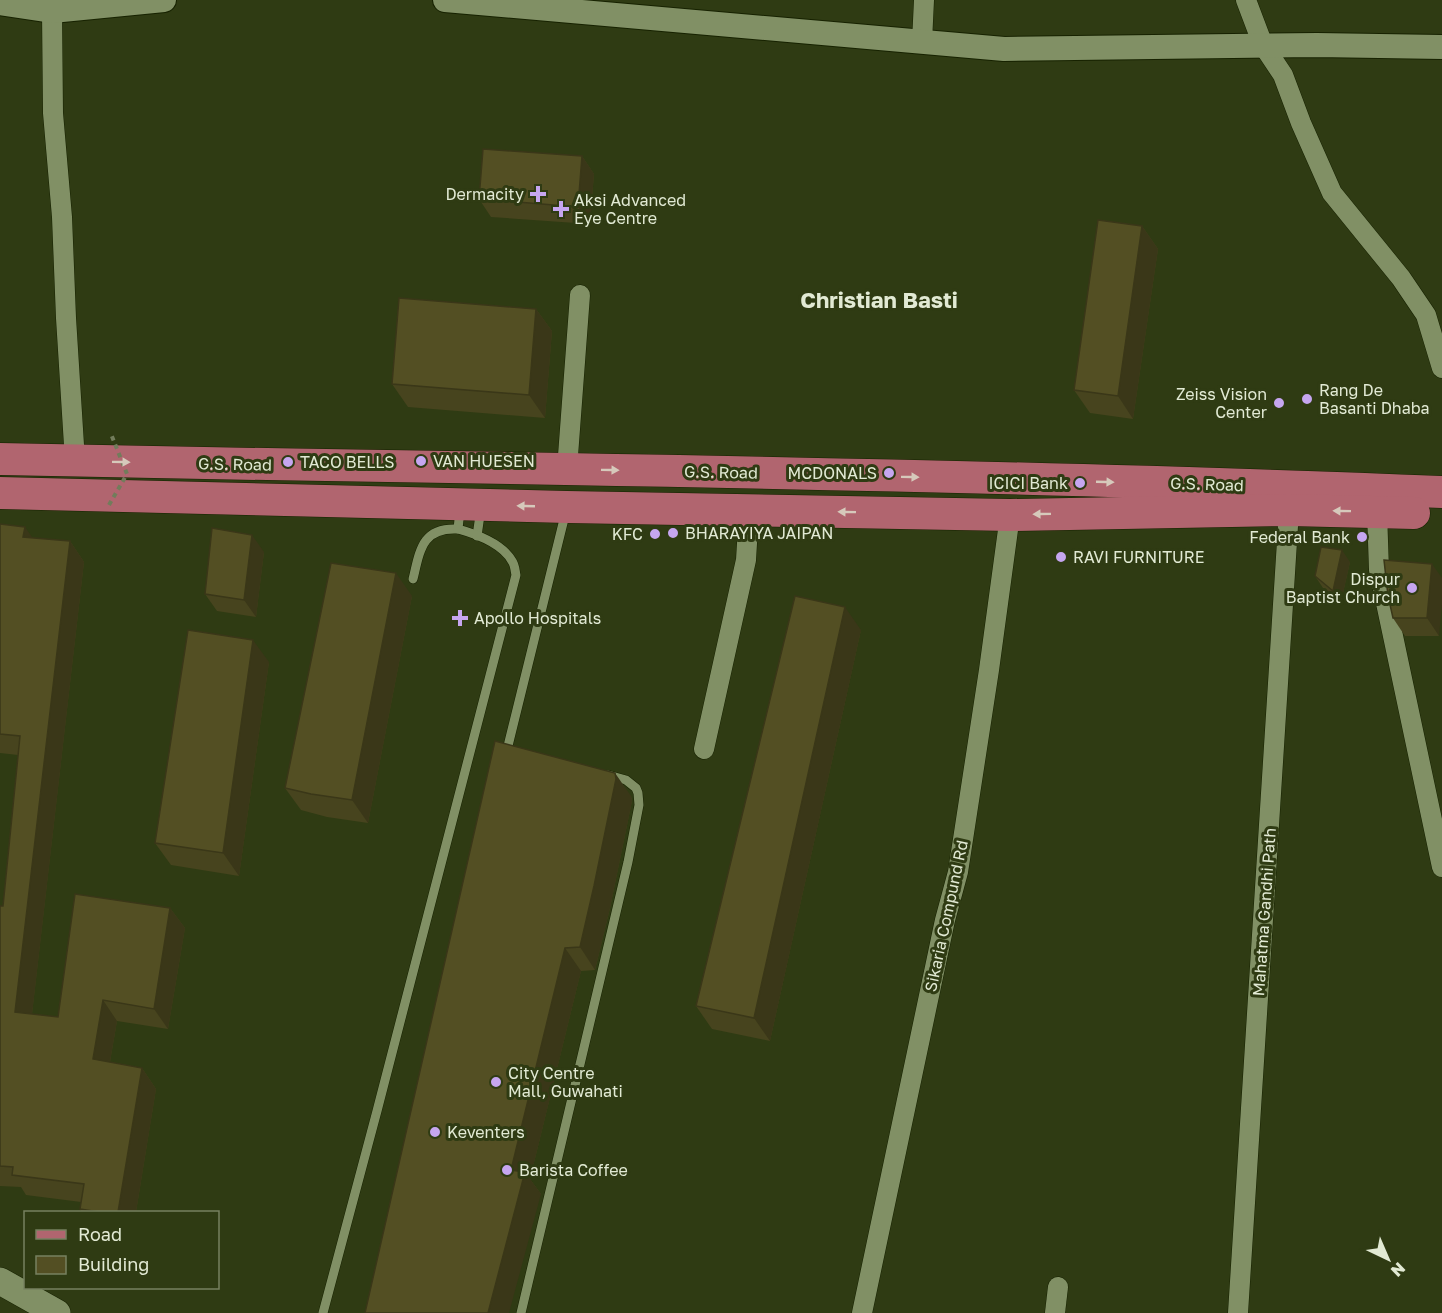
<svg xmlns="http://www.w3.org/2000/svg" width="1442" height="1313" viewBox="0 0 1442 1313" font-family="'Golos Text',sans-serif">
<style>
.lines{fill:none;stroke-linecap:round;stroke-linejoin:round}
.service-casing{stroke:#172200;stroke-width:10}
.minor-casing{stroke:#172200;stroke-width:21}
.tertiary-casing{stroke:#172200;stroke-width:26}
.secondary-casing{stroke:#172200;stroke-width:28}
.primary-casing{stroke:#172200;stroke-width:33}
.service{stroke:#819065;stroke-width:9}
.minor{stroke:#819065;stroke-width:20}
.tertiary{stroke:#819065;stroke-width:24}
.secondary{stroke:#819065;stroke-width:27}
.primary{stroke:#b1656f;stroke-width:32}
.path-bridge{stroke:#727c5b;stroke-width:4;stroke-dasharray:4.5 4.5;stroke-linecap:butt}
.wall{fill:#47441e}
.shaded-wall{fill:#3a3718}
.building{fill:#534f23;stroke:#3a3718;stroke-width:1.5}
.oneway{fill:#d6c9bb}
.poi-dot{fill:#c6a6f0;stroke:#2f3b13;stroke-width:2}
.labels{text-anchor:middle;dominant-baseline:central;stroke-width:6;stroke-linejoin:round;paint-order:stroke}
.poi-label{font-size:16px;fill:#e2ead4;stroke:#2f3b13;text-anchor:start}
.street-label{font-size:16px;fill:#e2ead4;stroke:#2f3b13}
.district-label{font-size:22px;font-weight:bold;fill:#e2ead4;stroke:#2f3b13}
</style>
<rect width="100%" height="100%" fill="#2f3b13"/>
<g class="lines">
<defs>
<g id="service">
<polyline points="477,536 481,508"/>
<path d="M413,579C420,550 422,527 458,529"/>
<polyline points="506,754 566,511"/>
<path d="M323,1313L377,1111L516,575C515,571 515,565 512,561C502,543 476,534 458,529L460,510"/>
<polyline points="521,1313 628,862 639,805 638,793 636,788 626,780 608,775"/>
</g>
<g id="minor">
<polyline points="1246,0 1263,45 1283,75 1301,123 1332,193 1401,278 1426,315 1442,368"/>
<polyline points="52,11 53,113 62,217 66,318 75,461"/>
<polyline points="922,42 924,0"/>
<polyline points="567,469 580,295"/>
<polyline points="1377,512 1379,570 1442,867"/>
<polyline points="704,749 746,560 749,510"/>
<polyline points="862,1313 945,920 958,872 989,670 1010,515"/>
<polyline points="1055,1313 1058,1287"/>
<polyline points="1238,1313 1289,510"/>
</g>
<g id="tertiary">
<polyline points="445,0 1004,49 1317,45 1442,47"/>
<polyline points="0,3 52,11 164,0"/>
</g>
<polyline id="secondary" points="0,1281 57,1313"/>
<g id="primary">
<path d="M0,459C188,464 377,465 565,469C857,474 1150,480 1442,492"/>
<polyline points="0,493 567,507 1010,515 1289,510 1414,513"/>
</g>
</defs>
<use href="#service" class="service-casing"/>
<use href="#minor" class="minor-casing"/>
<use href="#tertiary" class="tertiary-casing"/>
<use href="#secondary" class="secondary-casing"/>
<use href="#primary" class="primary-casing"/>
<use href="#service" class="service"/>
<use href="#minor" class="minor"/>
<use href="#tertiary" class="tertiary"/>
<use href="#secondary" class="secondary"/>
<use href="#primary" class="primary"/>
<polyline class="path-bridge" points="109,505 127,474 111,434"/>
</g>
<g class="wall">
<polygon points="582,156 594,174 590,224 491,217 479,199"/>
<polygon points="1142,226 1158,249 1133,419 1090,413 1074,390"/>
<polygon points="536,309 552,331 545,418 408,407 392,384"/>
<polygon points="0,524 32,538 70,541 84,562 32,1014 58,1017 170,908 185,928 168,1029 117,1021 110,1062 142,1068 156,1089 136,1212 82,1212 80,1209 81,1202 26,1195 21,1187 0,1186 0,906 3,906 18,755 0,753"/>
<polygon points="264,552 256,617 217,611 205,594"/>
<polygon points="1350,562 1341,602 1323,588 1315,576"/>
<polygon points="1432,564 1439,636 1405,636 1393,618"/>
<polygon points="412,596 368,823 327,817 301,810 285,788"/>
<polygon points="861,630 770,1041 712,1029 696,1006"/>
<polygon points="269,662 239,876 171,865 155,843"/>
<polygon points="631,796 632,801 610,908 595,970 581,971 530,1179 541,1194 365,1313"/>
</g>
<g class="shaded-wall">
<polygon points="582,156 594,174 590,224 578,207"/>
<polygon points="1142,226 1158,249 1133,419 1118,396"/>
<polygon points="536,309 552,331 545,418 529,395"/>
<polygon points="25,527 39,547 23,537"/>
<polygon points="252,535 264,552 256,617 244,600"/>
<polygon points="70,541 84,562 30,1032 15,1012"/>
<polygon points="1342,550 1350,562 1341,602 1333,591"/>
<polygon points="1432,564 1442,578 1442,605 1439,636 1427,618"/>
<polygon points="396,573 412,596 368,823 352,800"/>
<polygon points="845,607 861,630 770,1041 754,1018"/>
<polygon points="253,640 269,662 239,876 223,853"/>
<polygon points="615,773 631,796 632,801 610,908 595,970 580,947"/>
<polygon points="170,908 185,928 168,1029 154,1009"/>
<polygon points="565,948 581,971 530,1179 541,1194 509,1313 488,1313 511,1170"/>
<polygon points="103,1000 117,1021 107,1079 93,1059"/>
<polygon points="142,1068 156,1089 136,1212 118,1212"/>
</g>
<g class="building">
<polygon points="483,149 582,156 578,207 479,199"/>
<polygon points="1098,220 1142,226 1118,396 1074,390"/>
<polygon points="399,298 536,309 529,395 392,384"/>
<polygon points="0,524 25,527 23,537 70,541 15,1012 58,1017 75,894 170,908 154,1009 103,1000 93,1059 142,1068 118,1212 99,1212 80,1209 84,1184 12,1175 13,1167 0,1166 0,906 3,906 20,736 0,734"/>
<polygon points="212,528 252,535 244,600 205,594"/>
<polygon points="1321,547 1342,550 1333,591 1315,576"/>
<polygon points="1384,560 1432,564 1427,618 1393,618 1388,596"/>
<polygon points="331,563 396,573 352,800 311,794 285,788"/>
<polygon points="795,596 845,607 754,1018 696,1006"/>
<polygon points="188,630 253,640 223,853 155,843"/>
<polygon points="495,741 615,773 616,779 594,886 580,947 565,948 511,1170 525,1172 488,1313 365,1313"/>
</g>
<defs><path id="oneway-solid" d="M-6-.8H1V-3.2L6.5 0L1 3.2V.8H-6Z" transform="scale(1.5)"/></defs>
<g class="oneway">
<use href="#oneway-solid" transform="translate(121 462) rotate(1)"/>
<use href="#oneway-solid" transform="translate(610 470) rotate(1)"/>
<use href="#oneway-solid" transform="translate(910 477) rotate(1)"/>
<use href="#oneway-solid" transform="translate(1105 482) rotate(2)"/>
<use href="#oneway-solid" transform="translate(526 506) rotate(-178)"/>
<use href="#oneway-solid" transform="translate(1342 511) rotate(-179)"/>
<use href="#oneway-solid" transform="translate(847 512) rotate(-179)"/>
<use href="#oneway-solid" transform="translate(1042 514) rotate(179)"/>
</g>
<g class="poi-dot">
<path d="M535 185h6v6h6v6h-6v6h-6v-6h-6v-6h6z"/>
<path d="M558 200h6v6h6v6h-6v6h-6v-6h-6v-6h6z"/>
<circle cx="1307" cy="399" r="6"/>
<circle cx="1279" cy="403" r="6"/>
<circle cx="421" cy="461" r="6"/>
<circle cx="288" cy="462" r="6"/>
<circle cx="889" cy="473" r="6"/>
<circle cx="1080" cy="483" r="6"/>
<circle cx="673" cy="533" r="6"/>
<circle cx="655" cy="534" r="6"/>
<circle cx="1362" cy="537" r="6"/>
<circle cx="1061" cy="557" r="6"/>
<circle cx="1412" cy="588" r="6"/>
<path d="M457 609h6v6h6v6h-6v6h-6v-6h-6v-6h6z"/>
<circle cx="496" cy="1082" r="6"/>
<circle cx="435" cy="1132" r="6"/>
<circle cx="507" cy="1170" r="6"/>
</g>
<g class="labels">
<g class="poi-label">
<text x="524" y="194" text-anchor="end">Dermacity</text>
<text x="574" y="200">Aksi Advanced<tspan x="574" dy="18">Eye Centre</tspan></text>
<text x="1319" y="390">Rang De<tspan x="1319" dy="18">Basanti Dhaba</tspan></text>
<text x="1267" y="394" text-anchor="end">Zeiss Vision<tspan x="1267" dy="18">Center</tspan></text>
<text x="433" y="461">VAN HUESEN</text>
<text x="300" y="462">TACO BELLS</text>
<text x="877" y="473" text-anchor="end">MCDONALS</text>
<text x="1068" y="483" text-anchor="end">ICICI Bank</text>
<text x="685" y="533">BHARAYIYA JAIPAN</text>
<text x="643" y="534" text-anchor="end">KFC</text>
<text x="1350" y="537" text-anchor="end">Federal Bank</text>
<text x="1073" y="557">RAVI FURNITURE</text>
<text x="1400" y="579" text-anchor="end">Dispur<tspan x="1400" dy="18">Baptist Church</tspan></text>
<text x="474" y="618">Apollo Hospitals</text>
<text x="508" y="1073">City Centre<tspan x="508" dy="18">Mall, Guwahati</tspan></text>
<text x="447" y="1132">Keventers</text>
<text x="519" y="1170">Barista Coffee</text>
</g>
<g class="street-label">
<text transform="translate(235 464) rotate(1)">G.S. Road</text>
<text transform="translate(721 472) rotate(1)">G.S. Road</text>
<text transform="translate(1207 484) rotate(2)">G.S. Road</text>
<text transform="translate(1264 912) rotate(-86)">Mahatma Gandhi Path</text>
<text transform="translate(946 916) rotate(-78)">Sikaria Compund Rd</text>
</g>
<g class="district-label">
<text x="879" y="299">Christian Basti</text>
</g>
</g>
<rect x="24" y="1211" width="195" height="78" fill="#2f3b13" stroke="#778160" stroke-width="1.5"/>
<rect x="36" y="1230" width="30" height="9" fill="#b1656f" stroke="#778160" stroke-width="1.5"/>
<text x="78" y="1241" font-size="18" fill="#e2ead4">Road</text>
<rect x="36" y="1256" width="30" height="18" fill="#534f23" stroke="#778160" stroke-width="1.5"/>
<text x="78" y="1271" font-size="18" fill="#e2ead4">Building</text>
<g transform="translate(1388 1259) rotate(136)" stroke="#2f3b13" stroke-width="4.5" paint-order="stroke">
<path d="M0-4.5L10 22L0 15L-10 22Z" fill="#e2ead4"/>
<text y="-9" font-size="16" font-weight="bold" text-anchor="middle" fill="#e2ead4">N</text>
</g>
</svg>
